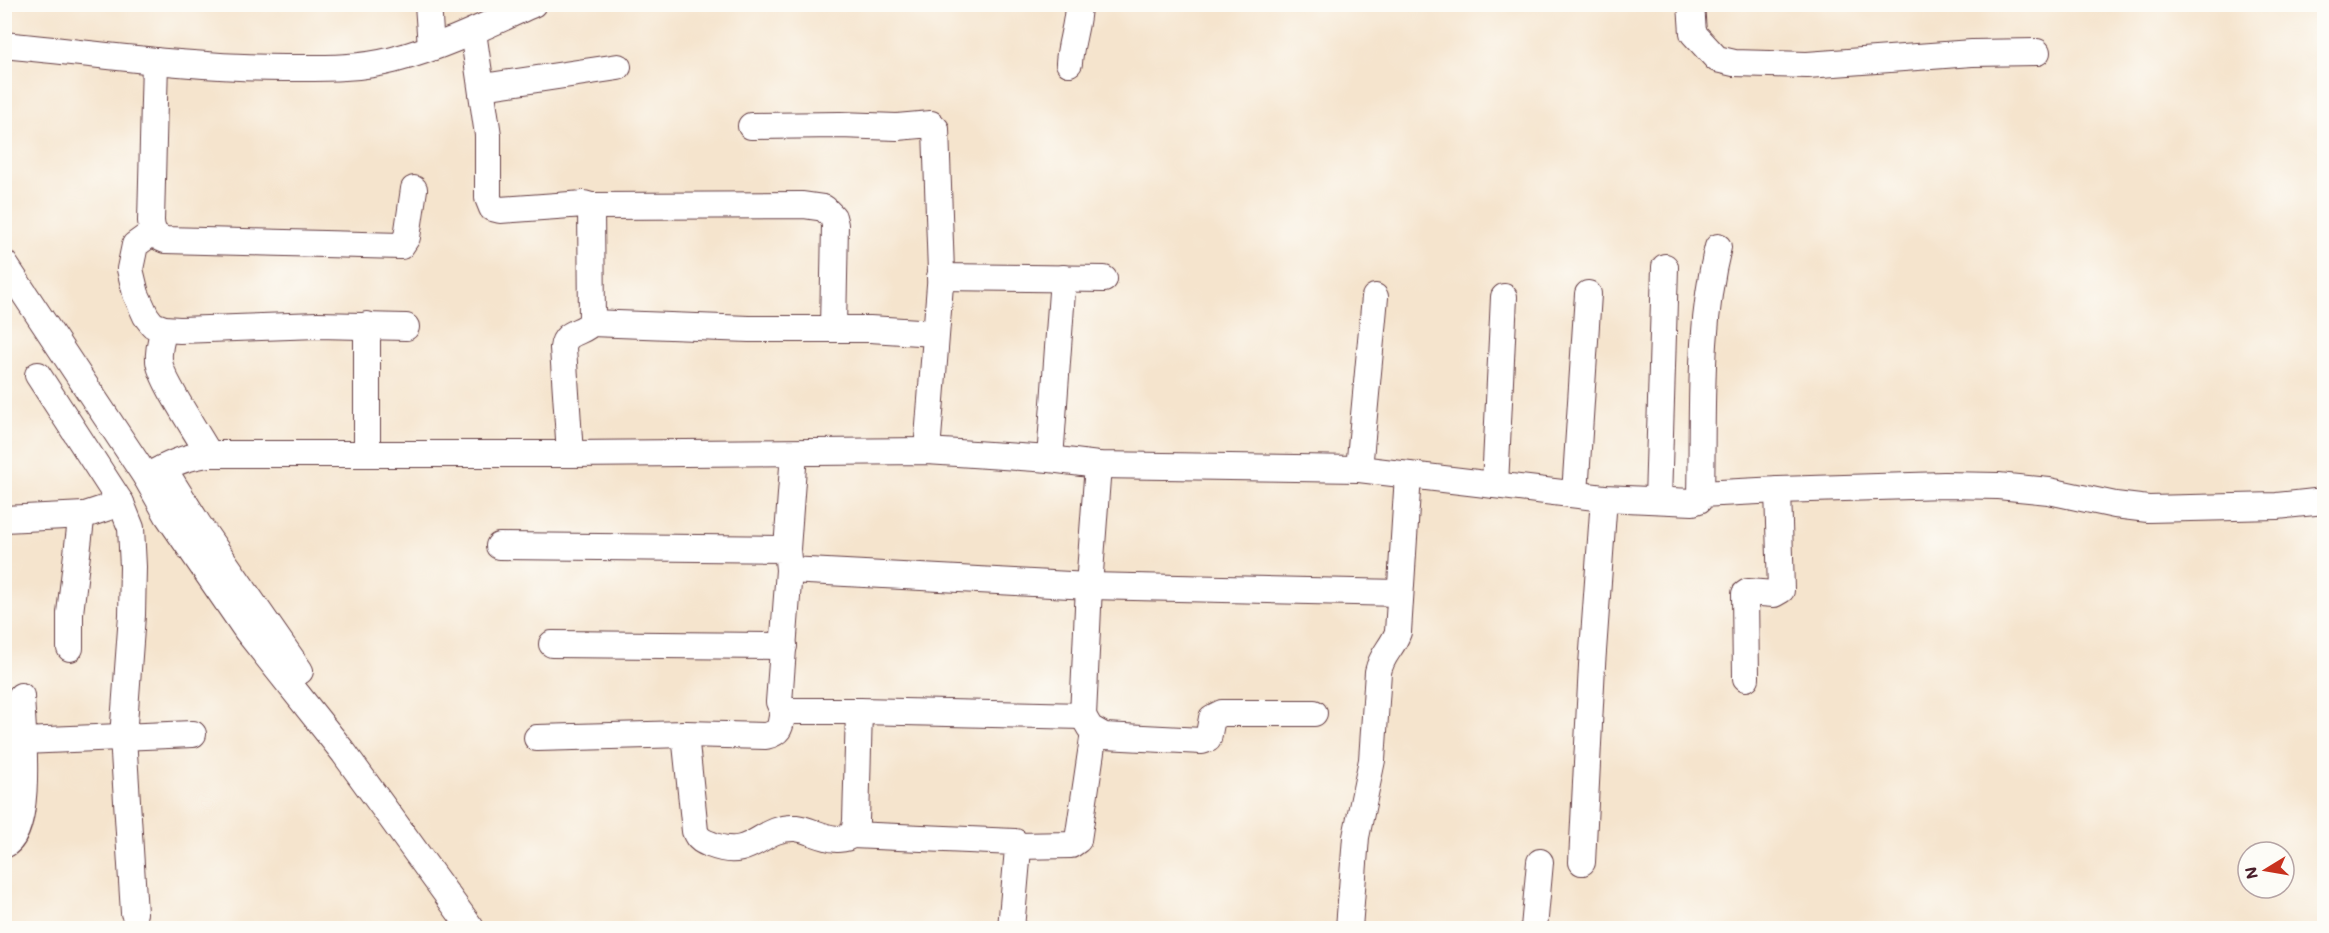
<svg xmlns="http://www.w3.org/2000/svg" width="2329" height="933" viewBox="0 0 2329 933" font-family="Mali,sans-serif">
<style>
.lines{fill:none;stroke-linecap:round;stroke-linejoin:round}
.minor-casing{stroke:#643d43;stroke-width:28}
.minor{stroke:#fff;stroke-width:26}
</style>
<rect width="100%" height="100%" fill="#fdfcf7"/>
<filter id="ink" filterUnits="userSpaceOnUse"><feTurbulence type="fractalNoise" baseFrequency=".0167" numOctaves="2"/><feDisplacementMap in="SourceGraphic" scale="12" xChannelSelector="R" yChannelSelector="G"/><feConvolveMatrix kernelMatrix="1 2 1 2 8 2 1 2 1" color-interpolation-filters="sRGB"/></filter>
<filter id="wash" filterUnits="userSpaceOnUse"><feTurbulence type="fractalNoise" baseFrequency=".008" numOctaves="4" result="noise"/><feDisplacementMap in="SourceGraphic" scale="24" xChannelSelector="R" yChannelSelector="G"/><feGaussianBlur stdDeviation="1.35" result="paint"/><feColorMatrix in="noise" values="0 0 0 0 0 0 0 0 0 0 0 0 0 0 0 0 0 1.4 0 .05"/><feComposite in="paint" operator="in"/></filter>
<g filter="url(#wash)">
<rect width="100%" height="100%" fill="#f5e4cd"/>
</g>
<g filter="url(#ink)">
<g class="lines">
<defs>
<g id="minor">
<polyline points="428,4 431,47"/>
<polyline points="1691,4 1693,33 1717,59 1734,63 1807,65 1972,53 2037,52"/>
<path d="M473,32L488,135V198L492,208L500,210L584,204L591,206L592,322C583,334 565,330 563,348L570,454"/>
<path d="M4,45C98,54 191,68 285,68C321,68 359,69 393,60C442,47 487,25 533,4"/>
<path d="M155,61L151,221C152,232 155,236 165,240L401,246L407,237L414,189"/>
<path d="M1069,63C1070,43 1078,25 1078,4"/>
<polyline points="483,87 618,67"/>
<polyline points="751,126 840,125 897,127 931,124 936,129 941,272 927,451"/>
<polyline points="591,206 803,205 824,208 833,217 835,225 833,328"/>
<polyline points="153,232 135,245 130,269 136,294 146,316 153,325 164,329 180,330 318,325 406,327"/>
<polyline points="4,263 146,477 168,516 247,631 344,753 471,928"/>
<polyline points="940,277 1104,279"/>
<polyline points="591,323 749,329 870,329 935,333"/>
<path d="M164,329C161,339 158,350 159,361C161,380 198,434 209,454"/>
<polyline points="38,375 121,503 131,528 133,567 132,615 123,737 134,913"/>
<polyline points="367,454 367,325"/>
<polyline points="1050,459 1063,278"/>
<polyline points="163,468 198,524 300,671"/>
<polyline points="1359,469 1375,297"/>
<path d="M146,477C166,466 186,456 209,454H570L927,451L1050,459L1098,465L1359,469L1604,498L1693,502L1699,500L1701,494L1778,490L1944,485L1998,486L2049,491L2115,505L2148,509L2277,506L2324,501"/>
<polyline points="1495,485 1504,297"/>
<polyline points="1575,494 1588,294"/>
<path d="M1701,494C1703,412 1698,327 1718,247"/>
<polyline points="1658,500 1665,267"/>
<polyline points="4,519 85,515"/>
<polyline points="499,546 787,549 789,570 779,702 783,711 859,711 1083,716 1089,586 1098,465"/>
<polyline points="787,549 794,453"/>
<polyline points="789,570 1089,586 1400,593"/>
<polyline points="552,644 784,646"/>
<polyline points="70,648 70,613 81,520 85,515 121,503"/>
<polyline points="1746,678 1745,594 1748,592 1774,594 1781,590 1778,490"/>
<polyline points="1083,716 1090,728 1104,736 1202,741 1208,739 1212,718 1222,713 1314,713"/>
<path d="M685,734L695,831C698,840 704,842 712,845C753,861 760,826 796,828C814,830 838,848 854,833L856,821L859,711"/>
<path d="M537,738L685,734L766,736C782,732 780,725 783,711"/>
<polyline points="23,741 193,734"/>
<polyline points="852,835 1015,842 1018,849 1011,928"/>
<path d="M4,845C34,832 22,725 21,696"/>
<polyline points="1017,846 1071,845 1078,840 1094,732"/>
<polyline points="1582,862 1592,665 1604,498"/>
<path d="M1349,928L1356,837L1372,760L1378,672C1382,653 1392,649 1398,632L1408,475"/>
<polyline points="1534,928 1540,862"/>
</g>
</defs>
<use href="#minor" class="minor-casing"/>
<use href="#minor" class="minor"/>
</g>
</g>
<rect width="2329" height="933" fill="none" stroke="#fdfcf7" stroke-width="24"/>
<g transform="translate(2266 870) rotate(259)"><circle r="28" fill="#fdfcf7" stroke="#b5a4a5" stroke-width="1.5"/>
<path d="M0-4.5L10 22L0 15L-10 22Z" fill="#c8321e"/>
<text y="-9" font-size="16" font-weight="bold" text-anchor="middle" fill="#4a1f2b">N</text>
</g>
</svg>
